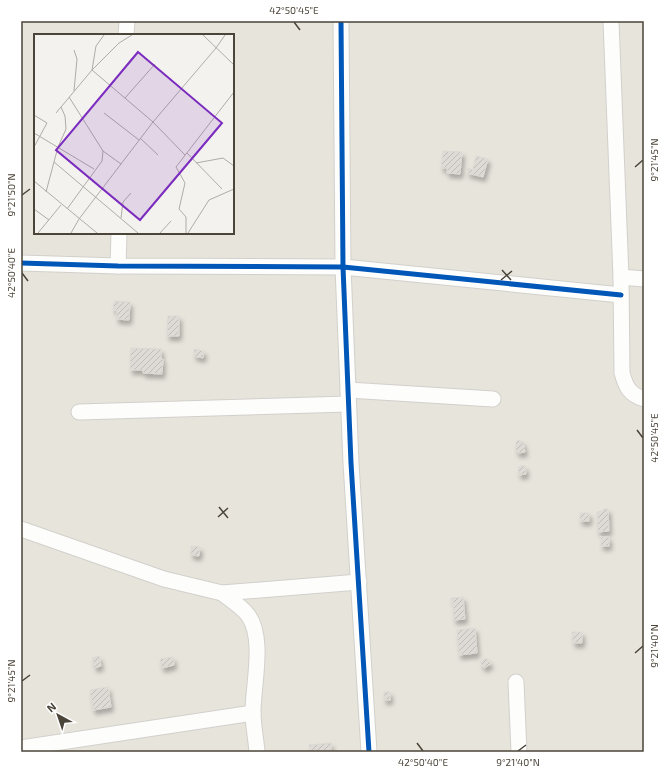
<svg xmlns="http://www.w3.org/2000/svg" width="665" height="773" viewBox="0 0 665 773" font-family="'Exo 2',sans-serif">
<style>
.residential{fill:#e7e4dc;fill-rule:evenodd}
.building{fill:url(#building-hatch);stroke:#dcd9d4;filter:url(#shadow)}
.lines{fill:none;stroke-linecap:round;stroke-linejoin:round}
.street-casing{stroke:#d2d0cb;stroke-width:17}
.street{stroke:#fdfdfc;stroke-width:15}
.cycleway-casing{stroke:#fff;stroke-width:8}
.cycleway{stroke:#0057b8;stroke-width:5}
.ticks{fill:none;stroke:#4b4439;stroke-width:1.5}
.inset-road{fill:none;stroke:#b0aca6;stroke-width:1}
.view{fill:#7b2cbf;fill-opacity:0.15;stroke:#7b2cbf;stroke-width:2}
.inset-edge{fill:none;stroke:#4b4439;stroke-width:2}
.neatline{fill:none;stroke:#4b4439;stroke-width:1.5}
.ticks-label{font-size:10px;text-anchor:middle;fill:#4b4439}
</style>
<defs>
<pattern id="building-hatch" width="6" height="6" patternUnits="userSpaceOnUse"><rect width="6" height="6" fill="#dedbd6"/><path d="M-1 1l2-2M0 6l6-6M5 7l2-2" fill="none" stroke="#c0bdb8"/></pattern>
<filter id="shadow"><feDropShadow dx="2.5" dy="4.5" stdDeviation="2" flood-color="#0004"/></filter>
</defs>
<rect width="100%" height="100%" fill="#f4f2ee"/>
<path class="residential" d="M21,21H644V752H21ZM35,35H233V233H35Z"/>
<g class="building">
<polygon points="443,151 462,152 460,174 447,173 447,168 441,168"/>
<polygon points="476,156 488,159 483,177 467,173 468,168 473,170"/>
<polygon points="114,301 130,302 129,320 116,319 117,310 113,310"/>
<polygon points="168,316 179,316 179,336 167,336"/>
<polygon points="131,348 161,349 161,359 163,359 162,374 143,373 143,370 130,370"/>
<polygon points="194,349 204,351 203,358 194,356"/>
<polygon points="518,440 523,442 525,452 519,453 516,451 516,442"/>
<polygon points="520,466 525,466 526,474 519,475 518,468"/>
<polygon points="603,509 608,509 609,531 598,532 597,512 603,511"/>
<rect x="580" y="513" width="9" height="8"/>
<rect x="601" y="537" width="8" height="9"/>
<polygon points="191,546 200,547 199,556 191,555"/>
<polygon points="463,597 465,619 454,620 453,601 451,601 451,598"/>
<polygon points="475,628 477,653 459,655 457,630"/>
<polygon points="572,632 582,632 582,643 573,643"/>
<polygon points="99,656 101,666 95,668 92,658"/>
<polygon points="173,657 174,665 162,668 160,659"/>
<polygon points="486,658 491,664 484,668 480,662"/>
<polygon points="108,687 111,707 93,710 90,690"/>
<rect x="384" y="692" width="6" height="8"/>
<polygon points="331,743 331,752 310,752 309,745"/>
</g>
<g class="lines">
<defs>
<g id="street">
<polyline points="341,21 343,267 351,463 369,752"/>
<path d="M611,21L621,277L622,373C626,387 629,394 644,399"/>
<polyline points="126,35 127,21"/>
<polyline points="21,263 118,266 343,267 621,295"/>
<polyline points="118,266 119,233"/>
<polyline points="621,277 644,279"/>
<polyline points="348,390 493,399"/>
<polyline points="79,412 348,404"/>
<polyline points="21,529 164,579 222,593 359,582"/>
<path d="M222,593C231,600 241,606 248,615C265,638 253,685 253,712C253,725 256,739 257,752"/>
<polyline points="516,682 519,752"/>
<polyline points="21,748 253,713"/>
</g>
</defs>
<use href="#street" class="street-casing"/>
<use href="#street" class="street"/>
<defs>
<g id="cycleway">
<polyline points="341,21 343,267 351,463 369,752"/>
<polyline points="21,263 118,266 343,267 621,295"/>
</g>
</defs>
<use href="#cycleway" class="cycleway-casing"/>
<use href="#cycleway" class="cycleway"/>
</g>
<path class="ticks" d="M294,22L300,30M635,167L643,160M22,195L30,189M502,270L511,280M22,273L28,281M501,280L512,271M637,430L643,438M219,507L228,518M218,517L228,508M635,653L643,646M22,681L30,675M417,743L423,751M518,751L526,745"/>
<g transform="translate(34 34)">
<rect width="200" height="200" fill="#f4f2ee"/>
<path class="inset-road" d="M70,1L62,12L58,36L119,88L151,121M169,1L200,31M76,52L99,23M40,57L43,25L40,16M35,63L69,117L87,130M91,64L121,30M22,79L58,36L85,9L98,1M70,79L105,106M0,81L13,89L0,113M0,99L60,135M106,104L124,121M153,119L188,155M20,128L104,199M162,129L189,124L200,132M0,147L63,199M12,158L24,113L32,95L31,82L27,73M0,175L15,186M33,175L68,127L69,117M87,184L89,168L97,159M4,199L27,171M37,199L45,185L119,88L182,14L191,1M126,199L137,187M152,199V183L145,175L151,149L142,133L200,58M154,199L175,166L200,155"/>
<path class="view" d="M104,18L188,89L106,186L22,116Z"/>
<rect width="200" height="200" class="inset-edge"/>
</g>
<rect width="665" height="773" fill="none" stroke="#ffffff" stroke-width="44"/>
<g transform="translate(58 715) rotate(320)" stroke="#ffffff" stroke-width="3" paint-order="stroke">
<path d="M0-3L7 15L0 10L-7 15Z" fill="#4b4439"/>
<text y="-6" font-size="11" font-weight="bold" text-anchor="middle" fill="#4b4439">N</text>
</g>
<rect x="22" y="22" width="621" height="729" class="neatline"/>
<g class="ticks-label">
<text x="294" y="14">42°50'45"E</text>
<text transform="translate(654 160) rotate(-90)" y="4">9°21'45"N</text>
<text transform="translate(11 195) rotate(-90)" y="4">9°21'50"N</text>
<text transform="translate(11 273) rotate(-90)" y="4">42°50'40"E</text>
<text transform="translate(654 438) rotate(-90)" y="4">42°50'45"E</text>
<text transform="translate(654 646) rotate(-90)" y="4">9°21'40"N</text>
<text transform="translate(11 681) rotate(-90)" y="4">9°21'45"N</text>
<text x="423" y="766">42°50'40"E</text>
<text x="518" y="766">9°21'40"N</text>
</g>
</svg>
